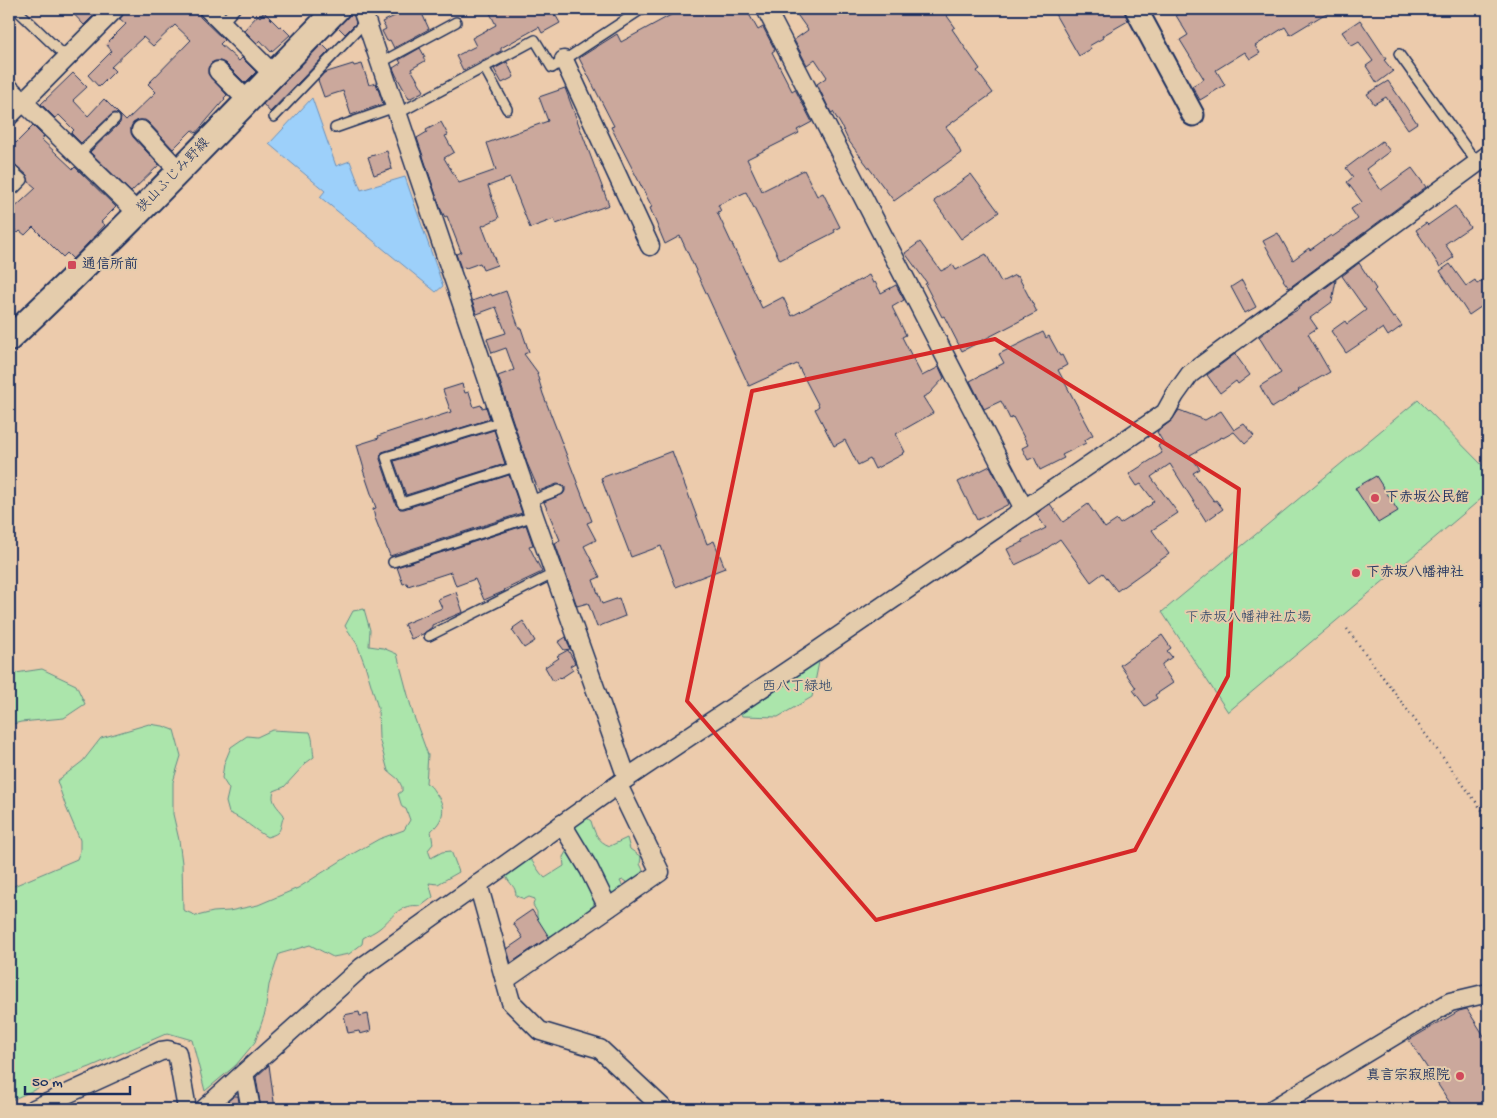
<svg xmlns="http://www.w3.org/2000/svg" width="1497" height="1118" viewBox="0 0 1497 1118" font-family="'Gochi Hand','Klee One',sans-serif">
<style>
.green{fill:#abe5ab;stroke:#638a84}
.water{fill:#9dd0fa;stroke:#6990bc}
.building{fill:#cba89c;stroke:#1b2f5e}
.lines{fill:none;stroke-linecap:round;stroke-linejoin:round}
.service-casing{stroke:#1b2f5e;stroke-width:12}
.minor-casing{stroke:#1b2f5e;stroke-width:21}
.tertiary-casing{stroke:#1b2f5e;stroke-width:25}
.secondary-casing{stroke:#1b2f5e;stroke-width:28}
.path{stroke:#1b2f5e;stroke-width:2.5;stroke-dasharray:1 4;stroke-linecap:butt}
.service{stroke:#e4ccac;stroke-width:9}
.minor{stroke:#e4ccac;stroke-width:18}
.tertiary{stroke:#e4ccac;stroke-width:21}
.secondary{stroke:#e4ccac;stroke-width:24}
.marked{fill:none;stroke:#d62828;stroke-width:4;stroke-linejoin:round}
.poi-dot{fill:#d1495b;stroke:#e4ccac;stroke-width:2}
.labels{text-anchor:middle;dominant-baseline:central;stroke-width:4;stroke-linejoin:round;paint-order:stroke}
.street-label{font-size:14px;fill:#1b2f5e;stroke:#e4ccac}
.poi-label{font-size:14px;font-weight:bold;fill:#1b2f5e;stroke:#e4ccac;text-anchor:start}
.park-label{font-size:14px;fill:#294166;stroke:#e4ccac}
</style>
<rect width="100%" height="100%" fill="#eccbac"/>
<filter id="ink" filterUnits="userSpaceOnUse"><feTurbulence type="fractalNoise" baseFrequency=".02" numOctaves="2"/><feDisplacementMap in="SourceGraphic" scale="10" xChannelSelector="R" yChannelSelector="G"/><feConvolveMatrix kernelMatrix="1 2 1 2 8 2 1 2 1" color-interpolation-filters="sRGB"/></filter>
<g filter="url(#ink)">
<g class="green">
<polygon points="1418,400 1488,471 1488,493 1228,712 1162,612"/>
<path d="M364,609L370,630L369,646L383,648L397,654L413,714L428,755L426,783C433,787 432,789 437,795C447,808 443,821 431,831L433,844L428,850L431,858L442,852L451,851L459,872L438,884L429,883L433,897L421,906C400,903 394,916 380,928C375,932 368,935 363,938L362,944L349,954L333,957L310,945L279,954L269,985L265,1013L255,1042L236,1065L205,1091L192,1040L168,1033L90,1067L54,1080L32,1091L9,1101V888L77,859L80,851V840L66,807L57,781L83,761L101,738L149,724L163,726L174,730L181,756L173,782V814L179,840L182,863L183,910L197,916L213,912L229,911L258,905L298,888L347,857L379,839L404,830L410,820L406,809L402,807L398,794L402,791V787L398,779L388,771L379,738L378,708L366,668L357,644L345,626L353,611Z"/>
<polygon points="820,657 812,697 778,717 742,716 736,707"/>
<polygon points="42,669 76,685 85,704 64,718 21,722 9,725 9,674"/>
<path d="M272,730L310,732C314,741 312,748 314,757L306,763L284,787L274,791C270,802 278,807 284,815C279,829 283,833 267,837C253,829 244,819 229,813L226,802L229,789L222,778L224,764L231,747L247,736L257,737Z"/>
<path d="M583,815L591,821C594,832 598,842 610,846L627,838L630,849L641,857L640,864L643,870L635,885H631L623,880L620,881L625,891L612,896L572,827Z"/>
<path d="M567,850L574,856L576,865L595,901L593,906C586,911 588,912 583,918C577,924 554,936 546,937L537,921V912L533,905L535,899L529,897L525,899L516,896C516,886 510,885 506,876L528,857C535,863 538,872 545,878L564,866L563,857Z"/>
</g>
<polygon class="water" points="312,98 336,166 350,161 361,190 405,177 443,286 436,292 320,197 325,191 269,144"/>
<g class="building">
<polygon points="69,9 91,9 95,14 84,25"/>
<polygon points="125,9 198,9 200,17 224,40 220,44 239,61 242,58 256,72 245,83 225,63 220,61 215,61 211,63 208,68 208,74 227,95 224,98 225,99 196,133 192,130 173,149 148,122 145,120 139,120 133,123 131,127 131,133 133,137 159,165 131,192 90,152 120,123 121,118 119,114 114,113 111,115 81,143 71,133 74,130 59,115 55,118 41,104 73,73 87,87 73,100 88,116 104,99 126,121 156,92 148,84 191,40 175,25 153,46 143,37 111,67 115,71 99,87 88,75 112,51 106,44 126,24 120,19 125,12"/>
<polygon points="352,9 356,23 345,34 338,27 347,18"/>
<polygon points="410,9 420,9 429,29 394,48 390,40 387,41 382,31 386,29 382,22"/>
<polygon points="488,9 552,9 560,23 542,33 539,27 501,48 501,51 463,70 456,56 476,46 472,38 496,25"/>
<polygon points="682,9 746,9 758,30 763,27 775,50 772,52 792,91 795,89 812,122 797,130 799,133 747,159 762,191 804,170 817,196 823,193 840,227 834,230 835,232 780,260 746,192 718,205 721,211 717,212 762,308 783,297 792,316 869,275 873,283 875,282 881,293 896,285 904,300 892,307 906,335 902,337 922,376 939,367 944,378 929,394 923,397 933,413 896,434 905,452 902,453 903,454 875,469 870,459 858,465 845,440 834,446 815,409 819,406 797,364 749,386 680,236 665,244 650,208 652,207 611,127 614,126 579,58 617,34 621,42"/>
<polygon points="793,9 942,9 955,27 952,29 980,69 977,71 993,93 946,127 953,136 961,153 894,201 848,140 841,125 833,112 831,113 817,84 827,77 815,59 807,65 794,40 808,30"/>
<polygon points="1052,9 1124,9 1128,21 1102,36 1103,38 1089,46 1091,49 1079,56"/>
<polygon points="1172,9 1333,9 1290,35 1285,27 1255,46 1260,53 1250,59 1245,52 1216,70 1225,85 1200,100 1192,86 1204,79 1180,40 1188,35"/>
<polygon points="264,12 279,27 281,26 290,35 271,52 260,40 257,43 244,30 258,15 260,17"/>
<polygon points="1360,20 1386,59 1384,60 1393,71 1377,83 1366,66 1373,61 1359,42 1352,46 1342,32"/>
<polygon points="322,44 329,51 270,112 263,104"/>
<polygon points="420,48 425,57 423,58 425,61 411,69 424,91 409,99 396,75 393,68 401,63 399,60"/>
<polygon points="507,62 514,77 502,83 494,69"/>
<polygon points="353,64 354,66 362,64 369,85 376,83 383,104 351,115 343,91 324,97 318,80 324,73"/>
<polygon points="1388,81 1417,123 1408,129 1386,97 1374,104 1367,94"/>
<polygon points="565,88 609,205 556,224 554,219 530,228 510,178 488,186 499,218 482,226 497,265 483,270 480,263 466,268 465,267 461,268 456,254 461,252 447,216 445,217 441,210 417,138 427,132 426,130 441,122 448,135 445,136 454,152 444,158 459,183 496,170 487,143 548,121 539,97"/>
<polygon points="33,126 44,137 41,139 73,169 75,167 116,207 101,222 105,225 73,259 67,253 63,257 33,227 25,235 20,231 18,233 9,224 9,213 36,188 29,182 27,175 9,159 9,137 16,143"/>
<polygon points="1382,141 1390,151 1366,169 1381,190 1412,168 1426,187 1289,288 1283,280 1284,279 1263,241 1278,233 1293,260 1309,248 1310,250 1331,235 1332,237 1358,219 1351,209 1362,202 1347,182 1353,177 1346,168"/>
<polygon points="387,151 392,169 374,175 368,157"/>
<polygon points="971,174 999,212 961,239 934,201"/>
<polygon points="1455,206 1470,227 1445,244 1454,257 1440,267 1416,230 1426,223 1428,225"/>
<polygon points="920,242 941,271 953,265 956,270 986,254 1001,282 1015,275 1016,277 1018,276 1037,312 962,351 944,316 942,317 925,284 927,283 905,253"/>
<polygon points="1359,263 1376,289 1374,291 1393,318 1395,317 1402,326 1388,336 1383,328 1346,353 1331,331 1345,321 1347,324 1366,310 1342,276"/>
<polygon points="1450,264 1466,286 1475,280 1477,284 1488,277 1488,302 1469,315 1440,271"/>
<polygon points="1242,280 1256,307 1245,313 1231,287"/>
<polygon points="1336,280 1332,302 1310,318 1317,328 1308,334 1330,372 1298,390 1299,391 1272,408 1260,386 1281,373 1259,337 1283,318 1299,309 1298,308"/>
<polygon points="506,291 519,328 521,328 529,352 524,354 538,373 537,374 543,394 592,521 587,523 596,540 584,546 600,577 593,580 602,604 619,598 625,616 597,627 588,603 577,606 555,543 560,540 544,502 563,494 565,491 565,487 563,485 557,484 539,491 527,463 498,376 514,370 506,348 492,353 487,339 506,333 496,307 477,314 472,301 491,294 492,296"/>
<polygon points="1043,332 1046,338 1049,336 1060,356 1062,355 1067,365 1058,370 1093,435 1085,440 1086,443 1062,455 1064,458 1040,470 1034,457 1028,460 1022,448 1028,445 1013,417 1010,419 1001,401 984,409 970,381 1004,363 999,354"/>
<polygon points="1235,354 1250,375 1238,384 1236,381 1220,393 1207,375"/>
<polygon points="462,384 465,393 469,392 474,407 481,405 482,408 486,407 490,419 382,452 380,459 396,505 400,509 404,509 509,475 522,513 390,556 375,518 373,509 376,508 363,470 364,469 357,445 379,438 378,436 386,433 451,412 443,390"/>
<polygon points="1179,410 1205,420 1221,411 1234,430 1244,424 1254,436 1245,444 1234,432 1223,438 1222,437 1190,455 1200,469 1193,473 1214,501 1216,500 1223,509 1206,521 1170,464 1151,477 1178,513 1152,530 1169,554 1117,591 1103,573 1091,582 1060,539 1040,553 1015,565 1007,549 1023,542 1022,540 1046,528 1036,514 1050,504 1063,522 1088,504 1105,528 1117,520 1120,524 1152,504 1151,503 1154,501 1141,484 1137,486 1129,474 1162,453 1158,446 1163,442 1157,432 1171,421"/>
<polygon points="494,430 505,464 406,495 394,461"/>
<polygon points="672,451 707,544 714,541 725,568 676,587 661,546 631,557 601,478"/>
<polygon points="990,466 1009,504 977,520 958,482"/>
<polygon points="1376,476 1398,511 1378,523 1355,488"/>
<polygon points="526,525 533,545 529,546 542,572 504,590 505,591 484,600 475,579 456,586 451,572 408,586 407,583 403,584 397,567"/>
<polygon points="456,592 463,612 432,625 432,627 423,634 411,639 404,624 442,608 438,599"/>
<polygon points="523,621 535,641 524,648 512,630 514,629 513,628"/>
<polygon points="1162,635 1171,648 1167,651 1172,657 1162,664 1162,666 1173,683 1155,695 1157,698 1145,706 1133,690 1136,688 1120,665"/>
<polygon points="566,637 570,649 564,650 558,642"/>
<polygon points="568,650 575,663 570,666 573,670 561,678 560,677 553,681 545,667 559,658 557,656"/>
<polygon points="532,910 549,937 511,963 507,949 523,938 513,923"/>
<polygon points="1467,1009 1488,1042 1488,1109 1454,1109 1409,1040 1459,1011"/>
<polygon points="359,1012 360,1016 368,1014 371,1031 360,1034 359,1031 348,1033 344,1015"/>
<polygon points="269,1065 275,1109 261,1109 256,1077"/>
<polygon points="234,1096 238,1096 240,1109 229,1109 228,1101"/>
</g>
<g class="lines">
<defs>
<g id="service">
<polyline points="16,9 67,58"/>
<polyline points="222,23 235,9"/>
<polyline points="1399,54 1477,163"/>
<polyline points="380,63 456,22"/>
<polyline points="484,67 507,109"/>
<polyline points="397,114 535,40 552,68 642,9"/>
<polyline points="274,117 366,21"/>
<polyline points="335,128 395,107"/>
<polyline points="78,155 115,119"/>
<polyline points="9,167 23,180 14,189"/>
<polyline points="503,421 386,457 402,503 518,466"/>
<polyline points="530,501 559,490"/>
<polyline points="393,562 534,516"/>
<polyline points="429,636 555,573"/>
</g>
<g id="minor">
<polyline points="208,9 273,74"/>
<polyline points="362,9 534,516 627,778"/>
<polyline points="766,9 1024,509"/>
<polyline points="564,60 650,246"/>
<polyline points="218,71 247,100"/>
<polyline points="9,88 138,213"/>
<polyline points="9,116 115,9"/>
<polyline points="141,130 179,171"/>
<polyline points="562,824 589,869 608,908"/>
<polyline points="478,884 511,1002 540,1031 600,1049 664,1109"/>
<polyline points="505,980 660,872 618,785"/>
<polyline points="244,1073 251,1109"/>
<polyline points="34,1109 161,1051 168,1050 177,1053 187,1109"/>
<polyline points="204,1109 362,967 627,778 814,653 1165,413 1175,395 1190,374 1488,155"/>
<polyline points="1273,1109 1450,1002 1488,993"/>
</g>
<polyline id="tertiary" points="1136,9 1193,115"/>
<path id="secondary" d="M9,339C122,233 228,120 337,9"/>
</defs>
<use href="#service" class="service-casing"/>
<use href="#minor" class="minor-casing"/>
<use href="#tertiary" class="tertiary-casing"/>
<use href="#secondary" class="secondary-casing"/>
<polyline class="path" points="1347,629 1488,818"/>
<use href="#service" class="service"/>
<use href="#minor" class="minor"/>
<use href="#tertiary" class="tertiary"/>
<use href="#secondary" class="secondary"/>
</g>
</g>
<path class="marked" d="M995,339L1239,489L1228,676L1135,850L876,920L687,701L752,391Z"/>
<g class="poi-dot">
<rect x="67" y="260" width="10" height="10" rx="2.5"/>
<circle cx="1375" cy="498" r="5"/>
<circle cx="1356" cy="573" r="5"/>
<circle cx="1460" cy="1076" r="5"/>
</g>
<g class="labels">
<g class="street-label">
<text transform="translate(174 176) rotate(-46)">狭山ふじみ野線</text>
</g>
<g class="poi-label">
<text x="82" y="265">通信所前</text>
<text x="1385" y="498">下赤坂公民館</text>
<text x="1366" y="573">下赤坂八幡神社</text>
<text x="1450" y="1076" text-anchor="end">真言宗寂照院</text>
</g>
<g class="park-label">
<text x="1248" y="618">下赤坂八幡神社広場</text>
<text x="797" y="687">西八丁緑地</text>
</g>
</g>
<rect width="1497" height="1118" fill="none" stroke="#e4ccac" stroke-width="30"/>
<rect x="15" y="15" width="1467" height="1088" fill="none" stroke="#1b2f5e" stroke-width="2" filter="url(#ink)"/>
<path d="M25 1086v8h105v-8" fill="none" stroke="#1b2f5e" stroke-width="2.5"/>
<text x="32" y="1086" font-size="15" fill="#1b2f5e" stroke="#e4ccac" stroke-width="4" paint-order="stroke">50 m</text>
</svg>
